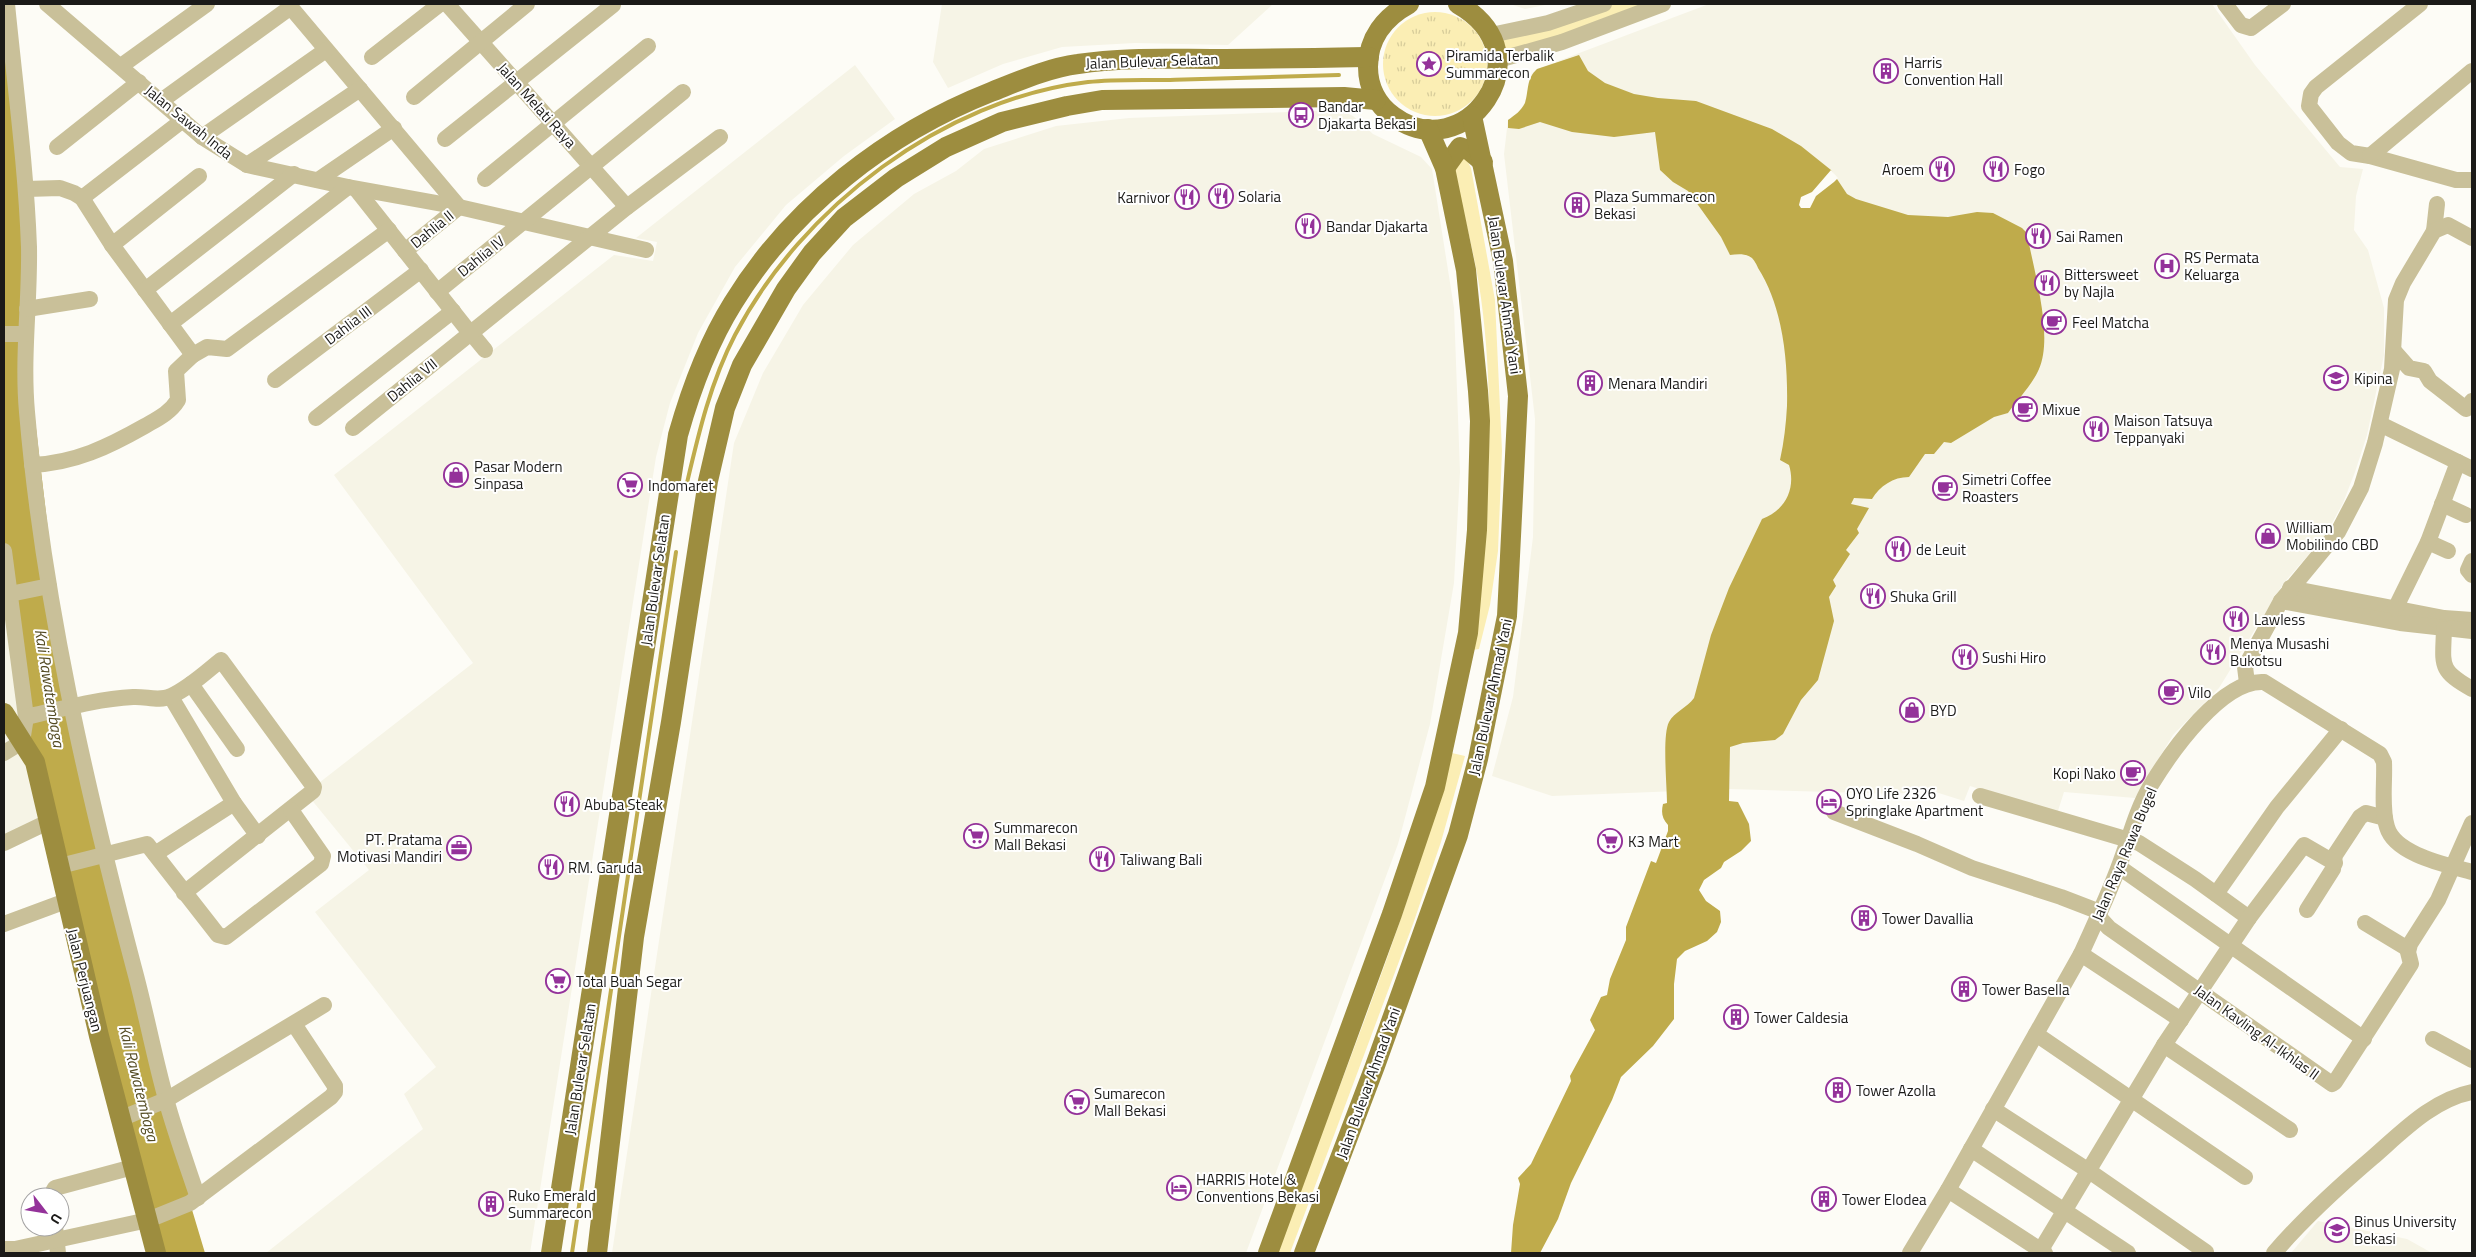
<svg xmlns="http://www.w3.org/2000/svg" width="2476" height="1257" viewBox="0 0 2476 1257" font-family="'Titillium Web',sans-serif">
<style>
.built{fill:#f6f4e6}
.green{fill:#fbeeb4}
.park{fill:url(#park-tufts)}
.water{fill:#bfab4b}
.pier{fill:#fdfcf6}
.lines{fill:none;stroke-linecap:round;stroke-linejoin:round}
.stream{stroke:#bfab4b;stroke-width:4}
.minor{stroke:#c9c099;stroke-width:16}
.major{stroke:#9d8d3f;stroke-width:20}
.labels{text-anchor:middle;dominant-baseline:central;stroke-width:4;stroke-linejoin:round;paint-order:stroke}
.poi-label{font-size:15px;fill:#1b1a18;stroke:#fff;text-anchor:start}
.street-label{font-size:15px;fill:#1b1a18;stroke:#fff}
.water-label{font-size:16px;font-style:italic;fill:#544b23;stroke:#fff}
</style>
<defs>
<pattern id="park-tufts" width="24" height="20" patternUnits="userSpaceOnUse" patternTransform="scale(1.25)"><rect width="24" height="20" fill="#fbeeb4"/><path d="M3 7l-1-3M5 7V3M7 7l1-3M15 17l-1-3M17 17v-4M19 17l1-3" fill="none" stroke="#d7cc9a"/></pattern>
</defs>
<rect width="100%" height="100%" fill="#fdfcf6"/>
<g class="built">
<polygon points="942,4 1273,4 1228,45 1135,43 1062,47 1003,64 948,88 933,62"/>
<polygon points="1510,4 1550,4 1525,9"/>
<polygon points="1709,4 2212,4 2255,65 2340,167 2363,169 2356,196 2354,230 2368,250 2384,308 2384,355 2367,435 2355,472 2343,503 2325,536 2283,584 2219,688 2173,735 2135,798 2064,792 2057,814 1970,786 1964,801 1926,789 1898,794 1729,789 1552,796 1492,776 1513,697 1533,537 1535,419 1504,154 1508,120 1520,111 1525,102 1532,74 1537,69"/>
<polygon points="855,65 895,119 844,156 786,205 735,267 698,333 670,403 656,457 530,1253 266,1253 423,1129 404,1094 436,1067 315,912 369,870 306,793 473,663 334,475 614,255 653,261 657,242 636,238"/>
<polygon points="1340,110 1353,116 1373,134 1421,157 1432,169 1454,308 1460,472 1454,583 1430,724 1398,844 1246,1253 612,1253 734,443 763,373 803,305 853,245 914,194 956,171 984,149 1056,126 1129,118"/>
<polygon points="4,551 50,821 4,843"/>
<polygon points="2318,1221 2407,1239 2432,1253 2291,1253"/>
</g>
<g class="green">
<polygon points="1604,4 1663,4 1498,60 1495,43"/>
<path d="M1465,156L1471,168L1495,300L1502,451L1498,551L1490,605L1479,649L1473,650C1487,533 1497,415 1481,298C1475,254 1462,209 1453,165Z"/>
<path d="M1452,753L1465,756L1441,842L1413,924L1290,1253H1276C1338,1088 1406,924 1452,753Z"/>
</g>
<circle class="park" cx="1435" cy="64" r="52"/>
<g class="water">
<polygon points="4,4 26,189 26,343 65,675 198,1198 190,1203 205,1253 156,1253 22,742 4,551"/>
<path d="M1579,55L1588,71L1605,83L1634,94L1658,98L1696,101L1772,129L1801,146L1831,170L1847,194L1856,199L1908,215L1948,217L1977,212L1993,213L2022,228L2027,233C2033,269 2054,335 2039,369C2032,385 2018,399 2008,413L1994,417L1951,443L1944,442L1934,454H1925L1909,477C1893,477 1880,486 1872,499L1854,498L1851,504L1869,508L1857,529L1859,533L1846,550L1850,554L1833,580L1836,586L1829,597L1834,621L1818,680L1801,700L1783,734L1775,740L1743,743L1730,747L1729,801L1738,802L1749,824L1751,841L1741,851L1724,862L1721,868L1704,880L1699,890L1706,901L1720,911L1721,922L1717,932L1707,941L1685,951L1677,959L1674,984V1019L1653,1046L1621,1077L1612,1100L1571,1183L1558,1219L1540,1253H1511L1513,1225L1520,1184L1518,1178L1531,1164L1571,1081L1570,1076L1595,1030L1590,1020L1601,997L1607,995L1610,979L1626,940V927L1651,861L1656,863L1668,831V825C1662,818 1661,813 1663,804L1667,803C1667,786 1662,735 1669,722C1674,712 1687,708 1694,698L1711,635L1729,588L1762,519C1786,510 1796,488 1789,465L1780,460C1784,442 1786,424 1787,406C1788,361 1783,307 1758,268C1757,265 1754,260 1752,258C1746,253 1737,254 1730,255L1721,237L1688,191L1673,182L1660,170L1655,132L1614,137L1572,132L1540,122L1519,129L1508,128V120C1515,115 1521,111 1525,103C1529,90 1526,79 1537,69Z"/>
</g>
<polygon class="pier" points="1831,170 1838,178 1834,182 1816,196 1810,208 1801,208 1799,205 1801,197 1812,192"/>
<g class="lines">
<g class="stream">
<path d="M686,487C698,436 710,383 735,335C801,208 943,99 1088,82C1114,79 1143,80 1170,80C1226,78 1282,77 1339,75"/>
<polyline points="572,1253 676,552"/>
</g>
<g class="minor">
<path d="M7,4C15,85 26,166 29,247C30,302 22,357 27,412C43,600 86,786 134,968C146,1012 154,1056 166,1099C175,1132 187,1165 198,1198"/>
<polyline points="47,4 202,137 247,165 348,187 459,207 646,250"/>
<polyline points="288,4 459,207 405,251"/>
<polyline points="447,4 627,207"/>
<polyline points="2225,4 2241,25 2251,28 2283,4"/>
<polyline points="2420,4 2316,87 2311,94 2309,106 2338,143 2351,153 2370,156 2456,180 2472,180"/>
<polyline points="1491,35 1548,23 1604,4"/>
<polyline points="372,57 440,4"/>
<polyline points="1498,60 1562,42 1663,4"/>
<polyline points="121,66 207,4"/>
<polyline points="414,97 527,4"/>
<polyline points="161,101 291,7"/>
<polyline points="202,137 326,50"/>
<polyline points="445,139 613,5"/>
<polyline points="57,147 139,82"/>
<polyline points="2370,156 2472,71"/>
<polyline points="247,165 360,89"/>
<polyline points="485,179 648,46"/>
<polyline points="318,180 394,128"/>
<polyline points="26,189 60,188 74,193 82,198 112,245 193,355"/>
<polyline points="356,189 470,333"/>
<polyline points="82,198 183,120"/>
<polyline points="2434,231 2437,204"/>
<polyline points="112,245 199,176"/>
<polyline points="145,290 294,174"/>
<polyline points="437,292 683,92"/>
<polyline points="27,309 90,299"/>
<polyline points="170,324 348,187"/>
<polyline points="471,333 485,350"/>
<polyline points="4,334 26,334"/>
<polyline points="2394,351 2409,368 2424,371 2430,381 2466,409 2472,401"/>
<polyline points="275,380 421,270"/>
<polyline points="316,418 453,311"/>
<polyline points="2380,424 2472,469"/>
<polyline points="353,428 627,207 720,137"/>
<path d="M32,465C75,463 108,447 145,426C157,419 170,413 178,400L176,371L193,355L207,347L227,349L389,230"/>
<polyline points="2442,504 2466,515"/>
<polyline points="2428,542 2448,551"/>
<polyline points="4,551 26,717 22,742 4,753"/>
<polyline points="2472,561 2468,570 2472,575"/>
<polyline points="2290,588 2444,618 2472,620"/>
<polyline points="10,594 49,586"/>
<polyline points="2281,601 2400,623 2472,631"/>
<polyline points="2395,609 2428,542 2458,462"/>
<path d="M2444,629C2443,665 2438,670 2472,689"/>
<polyline points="2247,683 2245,667 2281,601 2338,532 2361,488 2375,443 2392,369 2396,300 2403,283 2434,231 2448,225 2472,238"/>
<polyline points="191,684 237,749"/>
<polyline points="171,697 234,803 258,836"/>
<path d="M26,717C61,709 97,699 133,697C146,696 159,702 171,696C189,688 206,672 221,660L314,787L313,791L184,893"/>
<polyline points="1980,796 2139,843 2195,879 2249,918"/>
<polyline points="1834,812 1917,844 1972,868 2061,897 2100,912"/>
<polyline points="4,843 50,821"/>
<polyline points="155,854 234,803"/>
<polyline points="60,866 147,844 218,935 226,937 321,864 323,856 291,810"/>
<polyline points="2119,867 2364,1039"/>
<polyline points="2216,894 2277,807 2341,729"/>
<polyline points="2307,910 2333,869 2335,855 2360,817 2366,813 2385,818"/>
<polyline points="2098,916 2109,928 2332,1084 2335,1082 2411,964 2408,952 2410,944 2438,900 2472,823"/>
<polyline points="2365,923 2408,949"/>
<polyline points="4,924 66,901"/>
<polyline points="2081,954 2181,1020"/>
<polyline points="2036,1034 2245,1177"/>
<polyline points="2433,1039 2472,1060"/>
<polyline points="2164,1045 2290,1130"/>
<polyline points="1993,1109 2089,1171 2206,1252"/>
<polyline points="120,1119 166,1100 324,1005"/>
<polyline points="1971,1149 2128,1253"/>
<polyline points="1948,1190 2045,1253"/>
<polyline points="50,1197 55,1188 133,1167"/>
<polyline points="55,1227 58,1253"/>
<polyline points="4,1249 15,1249 148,1220 190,1203 331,1097 335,1092 335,1086 294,1024"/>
<path d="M1910,1253L1948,1190L2081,954C2094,925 2108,896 2119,866C2129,840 2136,810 2151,785C2171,752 2222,679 2264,682L2380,754L2384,762C2385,782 2381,808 2387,827C2395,855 2448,865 2472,872"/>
<polyline points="2039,1253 2164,1045 2249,918 2304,845 2335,863"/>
<path d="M2274,1253C2303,1219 2337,1188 2372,1158C2402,1132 2432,1100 2472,1092"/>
</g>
<g class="major">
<path d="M1409,4C1385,17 1368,38 1368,67C1368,87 1377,105 1393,116C1464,169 1549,56 1458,4"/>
<polyline points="1445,168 1460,147 1470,151 1483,162"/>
<polyline points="4,713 35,762 99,1036 156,1253"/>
<path d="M551,1253L678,435C691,389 708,343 733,303C792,207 887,133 991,92C1019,81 1048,68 1078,64C1122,57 1168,59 1212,59C1264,59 1316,58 1369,57"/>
<polyline points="597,1253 634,937 671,722 708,481 725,408 742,365 786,289 812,253 844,218 896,178 946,147 1002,122 1067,106 1102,100 1344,97 1376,100"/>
<polyline points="1268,1253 1392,914 1435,787 1468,633 1477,530 1480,421 1478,391 1466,270 1445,168 1428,129"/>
<polyline points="1304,1253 1375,1066 1458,835 1478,759 1507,616 1518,396 1503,261 1472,116"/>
</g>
</g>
<defs>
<symbol id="sight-ring" viewBox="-11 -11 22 22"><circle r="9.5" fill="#fff" stroke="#94329a" stroke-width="1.5"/><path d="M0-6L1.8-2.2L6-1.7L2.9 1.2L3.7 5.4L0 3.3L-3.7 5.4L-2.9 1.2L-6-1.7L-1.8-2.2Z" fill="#94329a"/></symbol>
<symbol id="building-ring" viewBox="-11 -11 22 22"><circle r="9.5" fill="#fff" stroke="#94329a" stroke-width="1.5"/><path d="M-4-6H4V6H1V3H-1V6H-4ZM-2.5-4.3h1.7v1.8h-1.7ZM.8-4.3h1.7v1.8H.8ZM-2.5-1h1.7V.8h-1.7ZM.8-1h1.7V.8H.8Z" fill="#94329a"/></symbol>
<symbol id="bus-ring" viewBox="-11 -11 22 22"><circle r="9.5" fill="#fff" stroke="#94329a" stroke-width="1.5"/><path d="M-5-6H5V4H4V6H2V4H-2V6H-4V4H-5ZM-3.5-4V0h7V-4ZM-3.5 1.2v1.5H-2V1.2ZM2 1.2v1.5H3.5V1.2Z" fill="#94329a"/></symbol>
<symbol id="restaurant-ring" viewBox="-11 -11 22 22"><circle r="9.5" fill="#fff" stroke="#94329a" stroke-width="1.5"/><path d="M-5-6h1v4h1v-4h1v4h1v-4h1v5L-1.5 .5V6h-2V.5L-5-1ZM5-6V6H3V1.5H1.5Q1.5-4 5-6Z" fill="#94329a"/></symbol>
<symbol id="hospital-ring" viewBox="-11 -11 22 22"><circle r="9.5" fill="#fff" stroke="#94329a" stroke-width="1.5"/><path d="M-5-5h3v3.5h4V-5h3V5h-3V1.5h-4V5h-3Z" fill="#94329a"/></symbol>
<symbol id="cafe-ring" viewBox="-11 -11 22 22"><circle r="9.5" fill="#fff" stroke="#94329a" stroke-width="1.5"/><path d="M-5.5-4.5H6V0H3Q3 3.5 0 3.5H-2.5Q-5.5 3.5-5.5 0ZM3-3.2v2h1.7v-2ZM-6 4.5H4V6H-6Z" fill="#94329a"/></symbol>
<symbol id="school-ring" viewBox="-11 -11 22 22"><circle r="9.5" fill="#fff" stroke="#94329a" stroke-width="1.5"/><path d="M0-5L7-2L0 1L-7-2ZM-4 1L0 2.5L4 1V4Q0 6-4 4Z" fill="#94329a"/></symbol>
<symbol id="shop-ring" viewBox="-11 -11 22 22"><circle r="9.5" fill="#fff" stroke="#94329a" stroke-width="1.5"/><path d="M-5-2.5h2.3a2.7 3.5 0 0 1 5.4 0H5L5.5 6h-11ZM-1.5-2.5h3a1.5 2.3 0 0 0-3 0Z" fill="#94329a"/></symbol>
<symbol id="supermarket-ring" viewBox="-11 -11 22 22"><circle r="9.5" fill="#fff" stroke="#94329a" stroke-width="1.5"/><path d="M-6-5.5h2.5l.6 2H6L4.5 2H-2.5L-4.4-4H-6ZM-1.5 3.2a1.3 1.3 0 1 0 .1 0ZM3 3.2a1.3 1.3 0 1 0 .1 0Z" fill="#94329a"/></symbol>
<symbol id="hotel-ring" viewBox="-11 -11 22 22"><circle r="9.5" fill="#fff" stroke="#94329a" stroke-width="1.5"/><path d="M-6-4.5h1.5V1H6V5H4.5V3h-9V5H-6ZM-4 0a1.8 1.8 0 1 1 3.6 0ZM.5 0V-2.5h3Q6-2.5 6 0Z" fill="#94329a"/></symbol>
<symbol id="office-ring" viewBox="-11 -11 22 22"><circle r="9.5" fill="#fff" stroke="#94329a" stroke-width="1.5"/><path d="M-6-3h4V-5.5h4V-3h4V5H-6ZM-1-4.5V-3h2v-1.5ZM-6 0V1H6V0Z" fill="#94329a"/></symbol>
<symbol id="university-ring" viewBox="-11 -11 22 22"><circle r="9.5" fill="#fff" stroke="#94329a" stroke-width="1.5"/><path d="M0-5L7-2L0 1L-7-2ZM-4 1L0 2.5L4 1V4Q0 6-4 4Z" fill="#94329a"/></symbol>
</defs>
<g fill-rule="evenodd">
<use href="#sight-ring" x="1415" y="50" width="28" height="28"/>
<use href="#building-ring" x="1872" y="57" width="28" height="28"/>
<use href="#bus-ring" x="1287" y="101" width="28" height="28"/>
<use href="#restaurant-ring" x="1928" y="155" width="28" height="28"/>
<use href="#restaurant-ring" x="1982" y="155" width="28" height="28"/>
<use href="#restaurant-ring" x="1207" y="182" width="28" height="28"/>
<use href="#restaurant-ring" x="1173" y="183" width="28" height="28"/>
<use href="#building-ring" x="1563" y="191" width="28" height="28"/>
<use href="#restaurant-ring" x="1294" y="212" width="28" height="28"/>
<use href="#restaurant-ring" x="2024" y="222" width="28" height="28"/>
<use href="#hospital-ring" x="2153" y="252" width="28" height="28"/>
<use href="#restaurant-ring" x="2033" y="269" width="28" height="28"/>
<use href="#cafe-ring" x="2040" y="308" width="28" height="28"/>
<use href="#school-ring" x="2322" y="364" width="28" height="28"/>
<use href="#building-ring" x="1576" y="369" width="28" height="28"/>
<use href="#cafe-ring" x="2011" y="395" width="28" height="28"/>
<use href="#restaurant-ring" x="2082" y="415" width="28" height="28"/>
<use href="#shop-ring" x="442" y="461" width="28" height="28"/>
<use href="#supermarket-ring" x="616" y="471" width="28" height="28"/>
<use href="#cafe-ring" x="1931" y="474" width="28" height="28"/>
<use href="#shop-ring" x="2254" y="522" width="28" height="28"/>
<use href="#restaurant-ring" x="1884" y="535" width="28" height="28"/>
<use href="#restaurant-ring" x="1859" y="582" width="28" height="28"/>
<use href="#restaurant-ring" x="2222" y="605" width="28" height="28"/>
<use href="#restaurant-ring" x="2199" y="638" width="28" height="28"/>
<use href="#restaurant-ring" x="1951" y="643" width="28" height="28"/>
<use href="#cafe-ring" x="2157" y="678" width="28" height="28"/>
<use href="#shop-ring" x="1898" y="696" width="28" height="28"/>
<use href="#cafe-ring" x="2119" y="759" width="28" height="28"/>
<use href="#hotel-ring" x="1815" y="788" width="28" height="28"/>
<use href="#restaurant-ring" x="553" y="790" width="28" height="28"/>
<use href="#supermarket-ring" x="962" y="822" width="28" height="28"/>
<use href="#supermarket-ring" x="1596" y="827" width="28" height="28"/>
<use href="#office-ring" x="445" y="834" width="28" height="28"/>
<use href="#restaurant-ring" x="1088" y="845" width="28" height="28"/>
<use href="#restaurant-ring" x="537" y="853" width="28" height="28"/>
<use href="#building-ring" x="1850" y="904" width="28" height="28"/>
<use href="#supermarket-ring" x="544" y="967" width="28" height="28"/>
<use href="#building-ring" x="1950" y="975" width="28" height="28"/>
<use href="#building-ring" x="1722" y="1003" width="28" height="28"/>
<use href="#building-ring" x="1824" y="1076" width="28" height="28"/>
<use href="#supermarket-ring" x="1063" y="1088" width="28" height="28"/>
<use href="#hotel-ring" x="1165" y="1174" width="28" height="28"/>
<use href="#building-ring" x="1810" y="1185" width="28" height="28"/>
<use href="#building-ring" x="477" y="1190" width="28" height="28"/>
<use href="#university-ring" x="2323" y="1216" width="28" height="28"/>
</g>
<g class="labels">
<g class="poi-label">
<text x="1446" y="55">Piramida Terbalik<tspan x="1446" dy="17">Summarecon</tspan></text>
<text x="1904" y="62">Harris<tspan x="1904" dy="17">Convention Hall</tspan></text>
<text x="1318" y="106">Bandar<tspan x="1318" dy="17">Djakarta Bekasi</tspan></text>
<text x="1924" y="169" text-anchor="end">Aroem</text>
<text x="2014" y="169">Fogo</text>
<text x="1238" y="196">Solaria</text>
<text x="1594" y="196">Plaza Summarecon<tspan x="1594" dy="17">Bekasi</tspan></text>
<text x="1170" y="197" text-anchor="end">Karnivor</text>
<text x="1326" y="226">Bandar Djakarta</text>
<text x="2056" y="236">Sai Ramen</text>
<text x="2184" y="257">RS Permata<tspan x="2184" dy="17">Keluarga</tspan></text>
<text x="2064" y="274">Bittersweet<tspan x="2064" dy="17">by Najla</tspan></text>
<text x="2072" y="322">Feel Matcha</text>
<text x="2354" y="378">Kipina</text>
<text x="1608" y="383">Menara Mandiri</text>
<text x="2042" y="409">Mixue</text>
<text x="2114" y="420">Maison Tatsuya<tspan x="2114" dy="17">Teppanyaki</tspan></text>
<text x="474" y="466">Pasar Modern<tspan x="474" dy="17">Sinpasa</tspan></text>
<text x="1962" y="479">Simetri Coffee<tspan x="1962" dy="17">Roasters</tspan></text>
<text x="648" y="485">Indomaret</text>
<text x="2286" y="527">William<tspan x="2286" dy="17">Mobilindo CBD</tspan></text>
<text x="1916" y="549">de Leuit</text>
<text x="1890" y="596">Shuka Grill</text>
<text x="2254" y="619">Lawless</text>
<text x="2230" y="643">Menya Musashi<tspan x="2230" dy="17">Bukotsu</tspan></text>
<text x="1982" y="657">Sushi Hiro</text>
<text x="2188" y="692">Vilo</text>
<text x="1930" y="710">BYD</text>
<text x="2116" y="773" text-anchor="end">Kopi Nako</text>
<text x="1846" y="793">OYO Life 2326<tspan x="1846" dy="17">Springlake Apartment</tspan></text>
<text x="584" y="804">Abuba Steak</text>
<text x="994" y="827">Summarecon<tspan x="994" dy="17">Mall Bekasi</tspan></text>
<text x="442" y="839" text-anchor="end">PT. Pratama<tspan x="442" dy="17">Motivasi Mandiri</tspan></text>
<text x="1628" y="841">K3 Mart</text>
<text x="1120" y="859">Taliwang Bali</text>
<text x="568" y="867">RM. Garuda</text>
<text x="1882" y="918">Tower Davallia</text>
<text x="576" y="981">Total Buah Segar</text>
<text x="1982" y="989">Tower Basella</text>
<text x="1754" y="1017">Tower Caldesia</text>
<text x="1856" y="1090">Tower Azolla</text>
<text x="1094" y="1093">Sumarecon<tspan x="1094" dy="17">Mall Bekasi</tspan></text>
<text x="1196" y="1179">HARRIS Hotel &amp;<tspan x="1196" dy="17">Conventions Bekasi</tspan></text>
<text x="508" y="1195">Ruko Emerald<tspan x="508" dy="17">Summarecon</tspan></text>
<text x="1842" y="1199">Tower Elodea</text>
<text x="2354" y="1221">Binus University<tspan x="2354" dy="17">Bekasi</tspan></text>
</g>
<g class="street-label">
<text transform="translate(1152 61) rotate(-2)">Jalan Bulevar Selatan</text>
<text transform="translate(537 105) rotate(48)">Jalan Melati Raya</text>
<text transform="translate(189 122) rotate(39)">Jalan Sawah Inda</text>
<text transform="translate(432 229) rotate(-39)">Dahlia II</text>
<text transform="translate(481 256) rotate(-39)">Dahlia lV</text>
<text transform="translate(1505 295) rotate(82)">Jalan Bulevar Ahmad Yani</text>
<text transform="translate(348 325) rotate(-37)">Dahlia III</text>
<text transform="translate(412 380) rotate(-39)">Dahlia VII</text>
<text transform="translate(655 580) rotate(-82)">Jalan Bulevar Selatan</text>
<text transform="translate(1490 697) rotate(-78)">Jalan Bulevar Ahmad Yani</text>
<text transform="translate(2124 854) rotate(-67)">Jalan Raya Rawa Bugel</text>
<text transform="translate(85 980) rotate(76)">Jalan Perjuangan</text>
<text transform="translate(2257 1032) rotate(36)">Jalan Kavling Al-Ikhlas II</text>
<text transform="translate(580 1069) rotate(-81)">Jalan Bulevar Selatan</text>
<text transform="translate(1368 1083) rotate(-70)">Jalan Bulevar Ahmad Yani</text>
</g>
<g class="water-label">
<text transform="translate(50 688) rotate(81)">Kali Rawatembaga</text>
<text transform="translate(139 1083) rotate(76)">Kali Rawatembaga</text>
</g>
</g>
<rect width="2476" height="1257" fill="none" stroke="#1b1a18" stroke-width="10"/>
<g transform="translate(45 1212) rotate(121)"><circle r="24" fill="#ffffff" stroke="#a4a3a3"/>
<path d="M0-4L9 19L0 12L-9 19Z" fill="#94329a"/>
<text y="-8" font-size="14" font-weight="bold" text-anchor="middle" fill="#1b1a18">U</text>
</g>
</svg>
